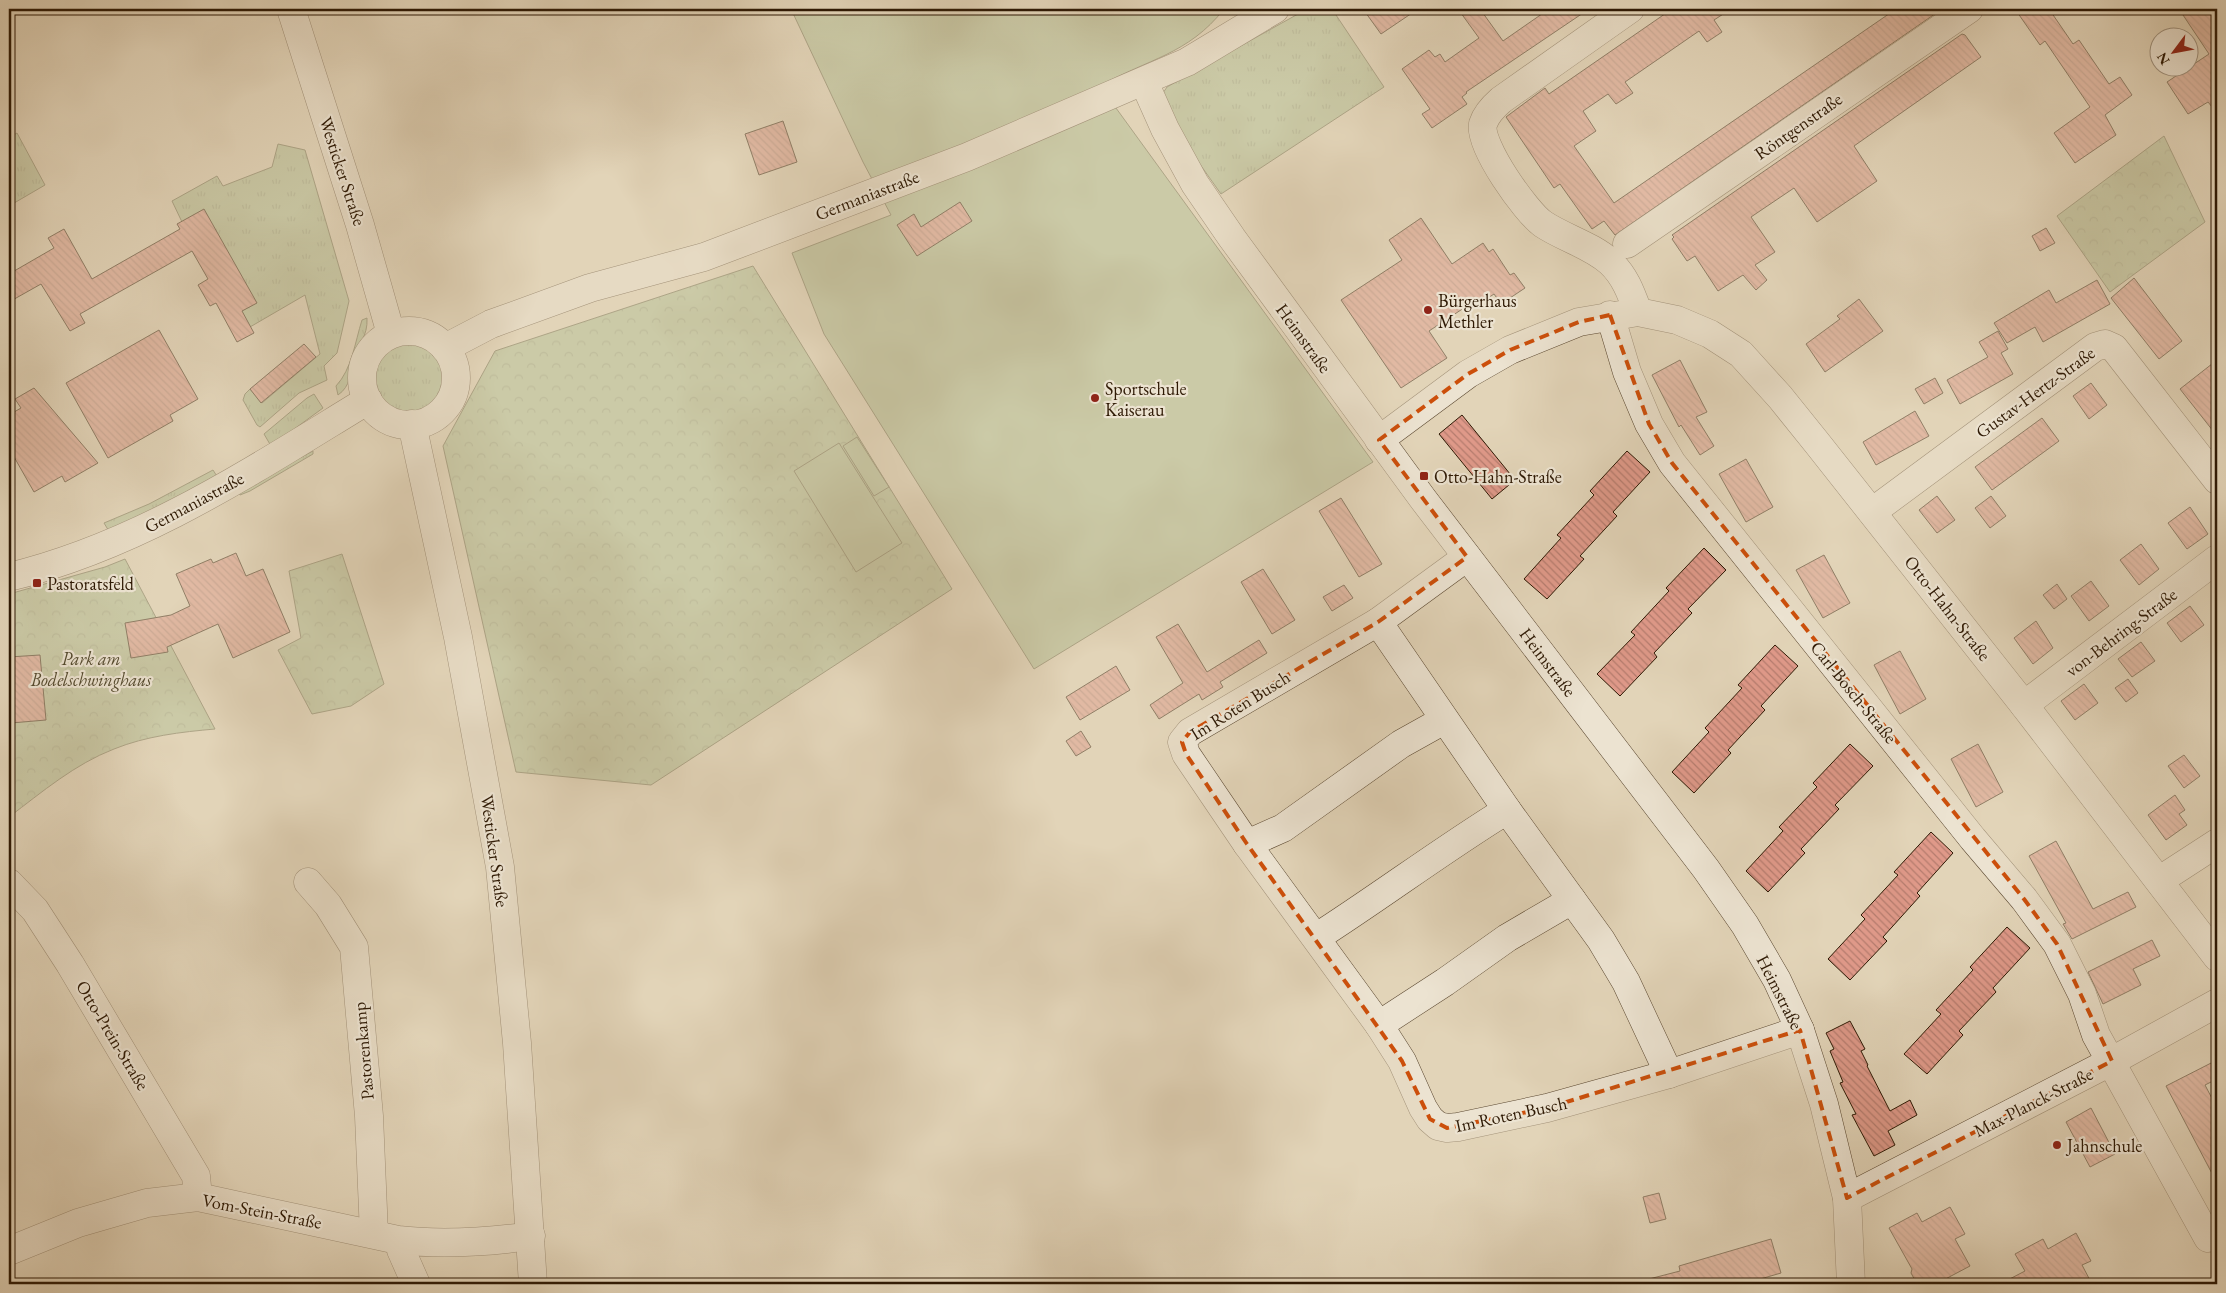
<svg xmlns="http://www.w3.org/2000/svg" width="2226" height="1293" viewBox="0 0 2226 1293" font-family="'EB Garamond',serif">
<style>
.grass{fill:url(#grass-tufts);stroke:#6e6c4b}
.park{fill:url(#park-crowns);stroke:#6e6c4b}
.pitch{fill:#afbe92;stroke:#6e6c4b}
.building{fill:url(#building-back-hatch);stroke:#2e1904}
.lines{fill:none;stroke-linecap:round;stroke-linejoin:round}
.minor-casing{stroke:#5b4831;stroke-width:29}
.minor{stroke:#ece3d1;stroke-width:28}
.marked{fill:none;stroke:#cc4f0b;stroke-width:4;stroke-dasharray:10 6;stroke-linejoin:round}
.poi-dot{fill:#8f2418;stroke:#ece3d1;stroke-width:2}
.labels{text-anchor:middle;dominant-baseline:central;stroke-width:4.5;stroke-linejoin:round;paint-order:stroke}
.street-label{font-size:18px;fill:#2e1904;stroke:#ece3d1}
.poi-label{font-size:18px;fill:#2e1904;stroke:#ece3d1;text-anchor:start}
.park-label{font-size:18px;font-style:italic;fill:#554b2f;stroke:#ece3d1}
</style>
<defs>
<pattern id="grass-tufts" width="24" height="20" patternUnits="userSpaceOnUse" patternTransform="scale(1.25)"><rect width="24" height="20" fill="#afbe92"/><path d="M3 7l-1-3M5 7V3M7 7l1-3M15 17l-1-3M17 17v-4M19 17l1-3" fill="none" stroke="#97a37c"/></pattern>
<pattern id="park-crowns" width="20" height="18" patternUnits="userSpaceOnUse" patternTransform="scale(1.25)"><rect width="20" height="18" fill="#afbe92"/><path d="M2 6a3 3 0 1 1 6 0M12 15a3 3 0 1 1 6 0" fill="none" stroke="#97a37c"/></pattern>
<pattern id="building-back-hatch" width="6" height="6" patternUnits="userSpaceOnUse" patternTransform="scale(1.25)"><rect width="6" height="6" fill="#df9989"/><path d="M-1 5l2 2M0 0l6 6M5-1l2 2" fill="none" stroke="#b57c6e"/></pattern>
</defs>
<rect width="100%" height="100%" fill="#e2d4b8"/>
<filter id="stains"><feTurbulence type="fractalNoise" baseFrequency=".004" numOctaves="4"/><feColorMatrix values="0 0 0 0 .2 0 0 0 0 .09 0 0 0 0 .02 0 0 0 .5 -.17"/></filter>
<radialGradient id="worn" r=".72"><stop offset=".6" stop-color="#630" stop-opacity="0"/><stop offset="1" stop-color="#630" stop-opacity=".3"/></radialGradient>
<g class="grass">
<polygon points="1307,9 1332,9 1384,87 1221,194 1163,112 1161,96 1167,87"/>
<polygon points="17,133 45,185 9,206 9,138"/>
<polygon points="278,144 305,150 349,301 337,353 324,366 327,380 299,393 260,427 257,425 243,400 245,394 250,389 262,403 320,354 305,295 250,327 235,315 256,303 182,222 172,201 217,176 223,186 272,167"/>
<path d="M367,318C368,337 358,343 354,359C350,373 351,386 338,395L336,386C352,369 355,342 362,320Z"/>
<circle cx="408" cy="376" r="37"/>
<polygon points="314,394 323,408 271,446 264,434 307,398"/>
<polygon points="313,451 313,454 250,491 240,495 238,490"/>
<polygon points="213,470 220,481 110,533 104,523 149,504"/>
</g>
<g class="park">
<polygon points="2164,136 2205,222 2110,292 2057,216"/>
<polygon points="753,266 952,589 651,785 516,772 443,446 495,351"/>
<polygon points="342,554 384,684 351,706 312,714 278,650 301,638 289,571"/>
<path d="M125,559L215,729C181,732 146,736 114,749C75,764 42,792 9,817V594L105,567Z"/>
</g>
<g class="pitch">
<path d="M791,9H1224C1188,55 1147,59 1100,86L1373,462L1034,669L824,334L792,253L891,215L863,162Z"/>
<polygon points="857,437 889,487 874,496 843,446"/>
<polygon points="839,443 902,543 856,572 794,471"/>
</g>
<g class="building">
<polygon points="1363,9 1418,9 1381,34"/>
<polygon points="1458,9 1480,9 1503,41 1549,9 1589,9 1466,92 1467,93 1462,97 1467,104 1432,128 1422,114 1430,109 1402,69 1429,50 1435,57 1440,54 1445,62 1479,38"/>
<polygon points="1672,9 1731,9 1714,20 1722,32 1707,42 1699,31 1625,82 1633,93 1616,104 1608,94 1583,111 1596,131 1574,146 1614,203 1896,9 1942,9 1615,235 1604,221 1592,229 1560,184 1554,188 1506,117 1545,88 1549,94"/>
<polygon points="2015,9 2049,9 2073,44 2079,40 2109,84 2120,77 2132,95 2105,115 2116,135 2075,163 2054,133 2090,107 2045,41 2040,45"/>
<polygon points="2179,9 2217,9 2217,113 2208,102 2188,114 2167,82 2209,54"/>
<polygon points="1962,34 1965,35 1981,57 1854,146 1877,181 1817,222 1794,188 1751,217 1775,252 1755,265 1767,280 1756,290 1743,275 1718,291 1695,256 1687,261 1672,239 1674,237 1672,235"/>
<polygon points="783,121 797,162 759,175 745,134"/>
<polygon points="960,202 972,221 917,256 897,225 914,214 921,227"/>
<polygon points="204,209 257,303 242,311 254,333 237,342 216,303 210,306 198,285 208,279 192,251 80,314 85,323 70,331 41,284 9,302 9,274 54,248 48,238 64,229 92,279 180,229 177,224"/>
<polygon points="1421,218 1452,264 1483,243 1489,252 1493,249 1510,275 1514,273 1525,288 1501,304 1494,294 1479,304 1476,300 1429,331 1447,358 1401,388 1341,300 1402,260 1389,240"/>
<polygon points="2046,228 2055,243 2040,251 2032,236"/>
<polygon points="2134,278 2182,341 2159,359 2111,298"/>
<polygon points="2097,280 2110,304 2043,342 2035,327 2007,343 1994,323 2049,290 2056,303"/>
<polygon points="1859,299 1883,331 1825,372 1806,344 1840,319 1837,316"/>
<polygon points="159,330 198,399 170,415 173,421 108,458 66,383"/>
<polygon points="1998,331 2008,349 2001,353 2013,374 1960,404 1947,380 1988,357 1979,342"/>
<polygon points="304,344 316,357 261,403 250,389"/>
<polygon points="1680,360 1707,412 1696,417 1714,446 1700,455 1681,425 1679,427 1652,375"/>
<polygon points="2217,360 2217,436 2180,389"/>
<polygon points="1935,378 1943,393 1924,404 1915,389"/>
<polygon points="2091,383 2107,405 2089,419 2073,396"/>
<polygon points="34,388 98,463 65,482 62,476 34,492 9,448 9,415 21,408 15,399"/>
<polygon points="1915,411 1929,436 1876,465 1863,442"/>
<polygon points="1462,415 1515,480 1492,499 1439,434"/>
<polygon points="2042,418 2059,441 1992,490 1975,467"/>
<polygon points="1627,451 1650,472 1613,512 1617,516 1580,556 1584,559 1547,599 1524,579 1561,538 1557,535 1594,495 1590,491"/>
<polygon points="1746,459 1773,507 1746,522 1719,474"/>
<polygon points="1937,496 1955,520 1937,533 1919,510"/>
<polygon points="1991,496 2006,516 1990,528 1975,508"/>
<polygon points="1341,498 1382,564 1359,577 1319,511"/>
<polygon points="2190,507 2208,534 2187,549 2168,523"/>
<polygon points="2141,544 2159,569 2139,585 2120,560"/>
<polygon points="1704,548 1726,570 1688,609 1692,613 1654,653 1657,657 1620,696 1597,674 1635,635 1631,632 1669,591 1666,588"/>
<polygon points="236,553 246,576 263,569 290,632 233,658 218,624 167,647 168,652 131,658 125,623 171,615 190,606 176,574 211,559 213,563"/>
<polygon points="1824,555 1850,603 1823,618 1796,570"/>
<polygon points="1263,569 1295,620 1272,634 1241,582"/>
<polygon points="2091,581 2109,606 2089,621 2071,596"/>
<polygon points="2057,584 2067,599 2054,609 2043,595"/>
<polygon points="1344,585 1353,598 1332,611 1323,597"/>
<polygon points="2190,606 2204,625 2181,642 2167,623"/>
<polygon points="2036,621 2053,648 2033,664 2014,638"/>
<polygon points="1178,624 1207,672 1259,640 1267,653 1220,682 1223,687 1202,700 1199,694 1159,719 1150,705 1183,683 1156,637"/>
<polygon points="2141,642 2155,661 2132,677 2118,659"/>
<polygon points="1775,645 1798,666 1761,706 1765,710 1728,750 1731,753 1694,793 1672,772 1709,732 1705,728 1742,688 1738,685"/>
<polygon points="1900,651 1926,699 1900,714 1874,665"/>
<polygon points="40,655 46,720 11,723 9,657"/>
<polygon points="1116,666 1130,690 1080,720 1066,697"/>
<polygon points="2128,679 2138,693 2126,702 2115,688"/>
<polygon points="2084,684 2098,703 2075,720 2061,701"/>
<polygon points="1081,731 1091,747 1076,756 1066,741"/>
<polygon points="1850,744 1873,766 1835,805 1839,809 1801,849 1805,853 1768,892 1746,871 1783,831 1779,827 1817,787 1813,783"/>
<polygon points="1978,744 2003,792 1976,807 1951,759"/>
<polygon points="2184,755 2200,776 2184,788 2168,766"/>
<polygon points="2175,795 2185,810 2179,814 2187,825 2166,840 2148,815"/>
<polygon points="1931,832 1953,853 1917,893 1920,896 1883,937 1887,941 1850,980 1828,959 1865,919 1861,915 1898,875 1894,872"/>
<polygon points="2056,841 2093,909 2128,892 2136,907 2072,939 2063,924 2066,923 2029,856"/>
<polygon points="2007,927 2030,948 1993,988 1996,992 1959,1031 1963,1035 1927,1074 1904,1054 1941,1014 1936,1010 1973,970 1970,967"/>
<polygon points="2152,940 2160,956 2133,969 2141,985 2103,1004 2088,972"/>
<polygon points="1850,1021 1865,1049 1861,1051 1868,1065 1867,1066 1890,1111 1910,1100 1917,1115 1888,1131 1895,1145 1874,1156 1852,1115 1856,1114 1840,1083 1843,1082 1830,1051 1834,1049 1826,1033"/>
<polygon points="2217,1060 2217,1079 2205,1085 2217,1108 2217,1183 2166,1086"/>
<polygon points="2091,1108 2115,1154 2090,1167 2066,1122"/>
<polygon points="1659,1193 1666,1219 1650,1223 1643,1197"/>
<polygon points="1950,1207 1965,1234 1955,1239 1970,1266 1936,1284 1917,1284 1911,1273 1912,1269 1889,1228 1917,1213 1922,1222"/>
<polygon points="2076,1233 2091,1261 2082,1265 2092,1284 2000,1284 2025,1271 2015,1254 2043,1239 2048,1249"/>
<polygon points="1771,1239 1781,1273 1743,1284 1649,1284 1649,1279 1680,1271 1679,1266"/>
</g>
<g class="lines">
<defs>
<g id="minor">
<polyline points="291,9 360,225 391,334"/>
<path d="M1630,9L1501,100C1493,107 1486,114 1483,124C1478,145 1526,212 1543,224C1564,238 1591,245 1610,262C1625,276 1631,293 1638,312"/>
<polyline points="1144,82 1165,129 1195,184 1232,238 1423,499 1706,869 1745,925 1777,980 1800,1030 1824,1104 1847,1198 1851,1284"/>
<polyline points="1627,244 1969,9"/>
<polyline points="1610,315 1627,372 1649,424 1672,463 1973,839 2024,899 2057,944 2082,994 2096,1035 2208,1238 2217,1233"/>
<circle cx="409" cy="378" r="47"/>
<polyline points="445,348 491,324 590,288 704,257 967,157 1187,62 1275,9"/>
<polyline points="412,424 458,637 500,867 517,1043 533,1284"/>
<polyline points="1379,440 1468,374 1510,350 1579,322 1638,312 1677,320 1710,334 1741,354 1780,397 1817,443 2024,705 2217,957"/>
<polyline points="1872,512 2095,347 2105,344 2114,348 2217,480"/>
<polyline points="1467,557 1378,622 1190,732 1182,742 1186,754 1247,844 1379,1025 1402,1061 1423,1108 1430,1119 1438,1126 1447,1128 1458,1127 1547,1108 1669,1074 1800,1030"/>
<path d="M9,577C141,545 253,470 368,400"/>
<polyline points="1378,622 1507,810 1601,940 1626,982 1669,1074"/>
<polyline points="2024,705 2217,559"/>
<polyline points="1247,844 1283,828 1401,744 1444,720"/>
<polyline points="2160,880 2217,843"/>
<polyline points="308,882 328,905 354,947 369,1116 374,1234"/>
<polyline points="9,883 35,910 70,964 196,1176 198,1197"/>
<path d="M1317,937C1381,896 1442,850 1507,810"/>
<polyline points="1379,1025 1445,982 1507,938 1572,900"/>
<polyline points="1847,1198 2112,1061 2217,1003"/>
<polyline points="402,1241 401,1250 416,1284"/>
<path d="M9,1251L78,1223L147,1203L198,1197L398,1240C443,1245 487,1242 531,1236"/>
</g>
</defs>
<use href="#minor" class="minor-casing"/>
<use href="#minor" class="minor"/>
</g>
<path d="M0 0H2226V1293H0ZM1610,315L1649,424L1672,463L2024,899L2057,944L2112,1061L1847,1198L1800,1030L1547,1108L1447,1128L1430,1119L1402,1061L1247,844L1186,754L1182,742L1190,732L1378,622L1467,557L1379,440L1468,374L1510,350L1579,322Z" fill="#e2d4b8" fill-opacity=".55" fill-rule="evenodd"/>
<path class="marked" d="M1610,315L1649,424L1672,463L2024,899L2057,944L2112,1061L1847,1198L1800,1030L1547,1108L1447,1128L1430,1119L1402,1061L1247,844L1186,754L1182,742L1190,732L1378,622L1467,557L1379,440L1468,374L1510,350L1579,322Z"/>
<g class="poi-dot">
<circle cx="1428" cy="310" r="5"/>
<circle cx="1095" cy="398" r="5"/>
<rect x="1419" y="471" width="10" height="10" rx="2.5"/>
<rect x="32" y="578" width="10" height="10" rx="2.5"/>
<circle cx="2057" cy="1145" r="5"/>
</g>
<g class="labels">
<g class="street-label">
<text transform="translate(1798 126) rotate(-35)">Röntgenstraße</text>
<text transform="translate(343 171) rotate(72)">Westicker Straße</text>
<text transform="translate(867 195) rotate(-21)">Germaniastraße</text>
<text transform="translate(1304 338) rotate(54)">Heimstraße</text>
<text transform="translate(2035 392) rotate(-36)">Gustav-Hertz-Straße</text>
<text transform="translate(194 502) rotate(-28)">Germaniastraße</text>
<text transform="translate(1948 608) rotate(52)">Otto-Hahn-Straße</text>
<text transform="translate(2121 632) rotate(-37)">von-Behring-Straße</text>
<text transform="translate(1548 662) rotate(53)">Heimstraße</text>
<text transform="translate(1854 692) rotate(51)">Carl-Bosch-Straße</text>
<text transform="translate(1240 705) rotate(-32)">Im Roten Busch</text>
<text transform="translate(495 851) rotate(82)">Westicker Straße</text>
<text transform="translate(1780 992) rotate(63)">Heimstraße</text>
<text transform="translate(113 1035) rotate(59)">Otto-Prein-Straße</text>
<text transform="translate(363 1051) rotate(-95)">Pastorenkamp</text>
<text transform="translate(2033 1102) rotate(-27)">Max-Planck-Straße</text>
<text transform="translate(1511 1114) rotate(-12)">Im Roten Busch</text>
<text transform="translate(262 1211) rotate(11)">Vom-Stein-Straße</text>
</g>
<g class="poi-label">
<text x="1438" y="300">Bürgerhaus<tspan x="1438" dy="21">Methler</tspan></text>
<text x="1105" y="388">Sportschule<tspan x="1105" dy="21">Kaiserau</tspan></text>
<text x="1434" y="476">Otto-Hahn-Straße</text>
<text x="47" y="583">Pastoratsfeld</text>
<text x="2067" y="1145">Jahnschule</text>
</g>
<g class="park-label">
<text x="91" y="658">Park am<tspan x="91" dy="21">Bodelschwinghaus</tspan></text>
</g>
</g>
<rect width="2226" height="1293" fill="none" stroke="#e2d4b8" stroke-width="30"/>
<rect x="10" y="10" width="2206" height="1273" fill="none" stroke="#2e1904" stroke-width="2.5"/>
<rect x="15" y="15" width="2196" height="1263" fill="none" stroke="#2e1904"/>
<g transform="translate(2174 52) rotate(238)"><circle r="24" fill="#ece3d1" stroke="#a0927f"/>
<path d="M0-4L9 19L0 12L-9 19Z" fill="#8f2418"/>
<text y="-8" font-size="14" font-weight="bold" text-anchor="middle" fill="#2e1904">N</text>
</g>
<rect width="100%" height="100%" filter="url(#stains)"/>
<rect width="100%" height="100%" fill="url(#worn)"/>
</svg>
